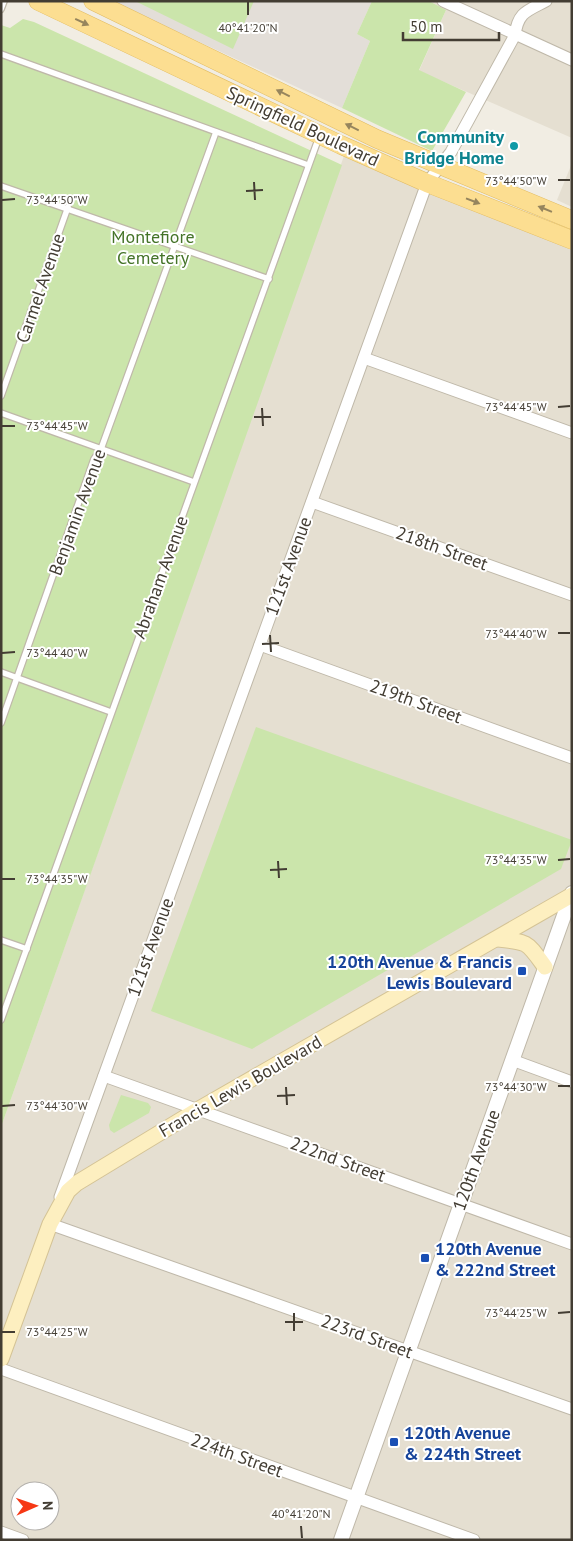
<svg xmlns="http://www.w3.org/2000/svg" width="573" height="1541" viewBox="0 0 573 1541" font-family="'PT Sans',sans-serif">
<style>
.residential{fill:#e5dfd1;fill-rule:evenodd}
.industrial{fill:#e3ded8}
.green{fill:#cbe5ab}
.lines{fill:none;stroke-linecap:round;stroke-linejoin:round}
.service-casing{stroke:#bfb8a9;stroke-width:8}
.minor-casing{stroke:#bfb8a9;stroke-width:13}
.tertiary-casing{stroke:#bfb8a9;stroke-width:16}
.secondary-casing{stroke:#d4c395;stroke-width:17}
.primary-casing{stroke:#e1bb61;stroke-width:19}
.service{stroke:#fff;stroke-width:5.5}
.minor{stroke:#fff;stroke-width:11}
.tertiary{stroke:#fff;stroke-width:14}
.secondary{stroke:#fdefc0;stroke-width:15}
.primary{stroke:#fcde91;stroke-width:18}
.oneway{fill:#96855d}
.ticks{fill:none;stroke:#433d33;stroke-width:2}
.culture-dot{fill:#0f9aa8;stroke:#fff;stroke-width:2}
.transit-dot{fill:#1a4fb4;stroke:#fff;stroke-width:2}
.labels{text-anchor:middle;dominant-baseline:central;stroke-width:4;stroke-linejoin:round;paint-order:stroke}
.street-label{font-size:18px;fill:#433d33;stroke:#fff}
.culture-label{font-size:18px;font-weight:bold;fill:#0d838f;stroke:#fff;text-anchor:end}
.park-label{font-size:18px;fill:#447328;stroke:#fff}
.transit-label{font-size:18px;font-weight:bold;fill:#164399;stroke:#fff;text-anchor:start}
.ticks-label{font-size:12px;text-anchor:middle;fill:#433d33;stroke:#fff;stroke-width:4;stroke-linejoin:round;paint-order:stroke}
</style>
<rect width="100%" height="100%" fill="#f1ede3"/>
<g class="residential">
<polygon points="429,1 572,1 572,138 419,71 446,10"/>
<path d="M345,153L572,250V1540H1V1127ZM20,1491H50V1521H20Z"/>
<polygon points="572,163 572,207 557,200"/>
</g>
<polygon class="industrial" points="111,1 372,1 357,34 370,41 342,108"/>
<g class="green">
<polygon points="135,1 254,1 233,49"/>
<polygon points="372,1 429,1 446,10 419,70 466,92 432,151 342,108 370,41 357,34"/>
<polygon points="23,19 34,22 342,165 1,1127 1,25 10,28"/>
<polygon points="256,727 572,840 561,869 252,1049 151,1011"/>
<polygon points="121,1095 148,1103 151,1107 149,1113 114,1133 110,1130 109,1125"/>
</g>
<g class="lines">
<defs>
<g id="service">
<polyline points="1,9 4,1"/>
<polyline points="1,54 308,165"/>
<polyline points="1,186 269,279"/>
<polyline points="1,396 68,207"/>
<polyline points="1,413 194,482"/>
<polyline points="1,672 111,712"/>
<polyline points="1,723 94,459 101,449 216,132"/>
<polyline points="1,940 27,949"/>
<polyline points="1,1020 319,137"/>
</g>
<g id="minor">
<polyline points="443,1 572,60"/>
<polyline points="364,358 572,433"/>
<polyline points="312,502 572,595"/>
<polyline points="260,645 572,758"/>
<polyline points="512,1060 572,1082"/>
<polyline points="104,1076 572,1244"/>
<path d="M60,1197L427,183L451,152L515,35C518,12 527,11 546,1"/>
<polyline points="53,1217 50,1224 572,1409"/>
<polyline points="1,1369 474,1540"/>
<polyline points="1,1532 23,1540"/>
</g>
<polyline id="tertiary" points="341,1540 572,893"/>
<g id="secondary">
<path d="M498,939C529,942 527,942 545,967"/>
<polyline points="1,1359 50,1224 68,1191 77,1183 199,1109 572,895"/>
</g>
<g id="primary">
<polyline points="38,1 341,145 427,183 572,240"/>
<polyline points="93,1 377,139 572,220"/>
</g>
</defs>
<use href="#service" class="service-casing"/>
<use href="#minor" class="minor-casing"/>
<use href="#tertiary" class="tertiary-casing"/>
<use href="#secondary" class="secondary-casing"/>
<use href="#primary" class="primary-casing"/>
<use href="#service" class="service"/>
<use href="#minor" class="minor"/>
<use href="#tertiary" class="tertiary"/>
<use href="#secondary" class="secondary"/>
<use href="#primary" class="primary"/>
</g>
<defs><path id="oneway-solid" d="M-6-.8H1V-3.2L6.5 0L1 3.2V.8H-6Z" transform="scale(1.25)"/></defs>
<g class="oneway">
<use href="#oneway-solid" transform="translate(82 22) rotate(25)"/>
<use href="#oneway-solid" transform="translate(283 93) rotate(-154)"/>
<use href="#oneway-solid" transform="translate(352 127) rotate(-154)"/>
<use href="#oneway-solid" transform="translate(473 201) rotate(21)"/>
<use href="#oneway-solid" transform="translate(545 209) rotate(-158)"/>
</g>
<path class="ticks" d="M248,2V15M558,180H570M254,182L255,200M246,191L263,190M2,200L15,199M558,407L570,406M262,408L263,426M254,417H271M2,426H15M558,633H570M270,635L271,652M262,644L279,643M2,653L15,652M558,860L570,859M278,861L279,878M270,870L287,869M2,879H15M558,1086H570M286,1087L287,1105M277,1096L295,1095M2,1106L15,1105M294,1313V1331M558,1313L570,1312M285,1322H303M2,1332H15M301,1526L302,1538"/>
<circle class="culture-dot" cx="514" cy="146" r="5"/>
<g class="transit-dot">
<rect x="517" y="966" width="10" height="10" rx="2.5"/>
<rect x="420" y="1253" width="10" height="10" rx="2.5"/>
<rect x="389" y="1437" width="10" height="10" rx="2.5"/>
</g>
<g class="labels">
<g class="street-label">
<text transform="translate(303 126) rotate(25)">Springfield Boulevard</text>
<text transform="translate(40 288) rotate(-71)">Carmel Avenue</text>
<text transform="translate(77 512) rotate(-70)">Benjamin Avenue</text>
<text transform="translate(442 548) rotate(20)">218th Street</text>
<text transform="translate(288 566) rotate(-70)">121st Avenue</text>
<text transform="translate(160 577) rotate(-70)">Abraham Avenue</text>
<text transform="translate(416 701) rotate(20)">219th Street</text>
<text transform="translate(150 947) rotate(-70)">121st Avenue</text>
<text transform="translate(240 1086) rotate(-30)">Francis Lewis Boulevard</text>
<text transform="translate(338 1159) rotate(20)">222nd Street</text>
<text transform="translate(476 1160) rotate(-70)">120th Avenue</text>
<text transform="translate(367 1336) rotate(20)">223rd Street</text>
<text transform="translate(237 1455) rotate(20)">224th Street</text>
</g>
<g class="culture-label">
<text x="504" y="136">Community<tspan x="504" dy="21">Bridge Home</tspan></text>
</g>
<g class="park-label">
<text x="153" y="236">Montefiore<tspan x="153" dy="21">Cemetery</tspan></text>
</g>
<g class="transit-label">
<text x="512" y="961" text-anchor="end">120th Avenue &amp; Francis<tspan x="512" dy="21">Lewis Boulevard</tspan></text>
<text x="435" y="1248">120th Avenue<tspan x="435" dy="21">&amp; 222nd Street</tspan></text>
<text x="404" y="1432">120th Avenue<tspan x="404" dy="21">&amp; 224th Street</tspan></text>
</g>
</g>
<g class="ticks-label">
<text x="248" y="32">40°41'20"N</text>
<text x="516" y="185">73°44'50"W</text>
<text x="57" y="204">73°44'50"W</text>
<text x="516" y="411">73°44'45"W</text>
<text x="57" y="430">73°44'45"W</text>
<text x="516" y="638">73°44'40"W</text>
<text x="57" y="657">73°44'40"W</text>
<text x="516" y="864">73°44'35"W</text>
<text x="57" y="883">73°44'35"W</text>
<text x="516" y="1091">73°44'30"W</text>
<text x="57" y="1110">73°44'30"W</text>
<text x="516" y="1317">73°44'25"W</text>
<text x="57" y="1336">73°44'25"W</text>
<text x="301" y="1518">40°41'20"N</text>
</g>
<rect width="573" height="1541" fill="none" stroke="#433d33" stroke-width="5"/>
<g transform="translate(35 1506) rotate(88)"><circle r="24" fill="#ffffff" stroke="#b4b1ad"/>
<path d="M0-4L9 19L0 12L-9 19Z" fill="#f63815"/>
<text y="-8" font-size="14" font-weight="bold" text-anchor="middle" fill="#433d33">N</text>
</g>
<path d="M403 32v8h96v-8" fill="none" stroke="#433d33" stroke-width="2.5"/>
<text x="410" y="32" font-size="15" fill="#433d33" stroke="#ffffff" stroke-width="4" paint-order="stroke">50 m</text>
</svg>
